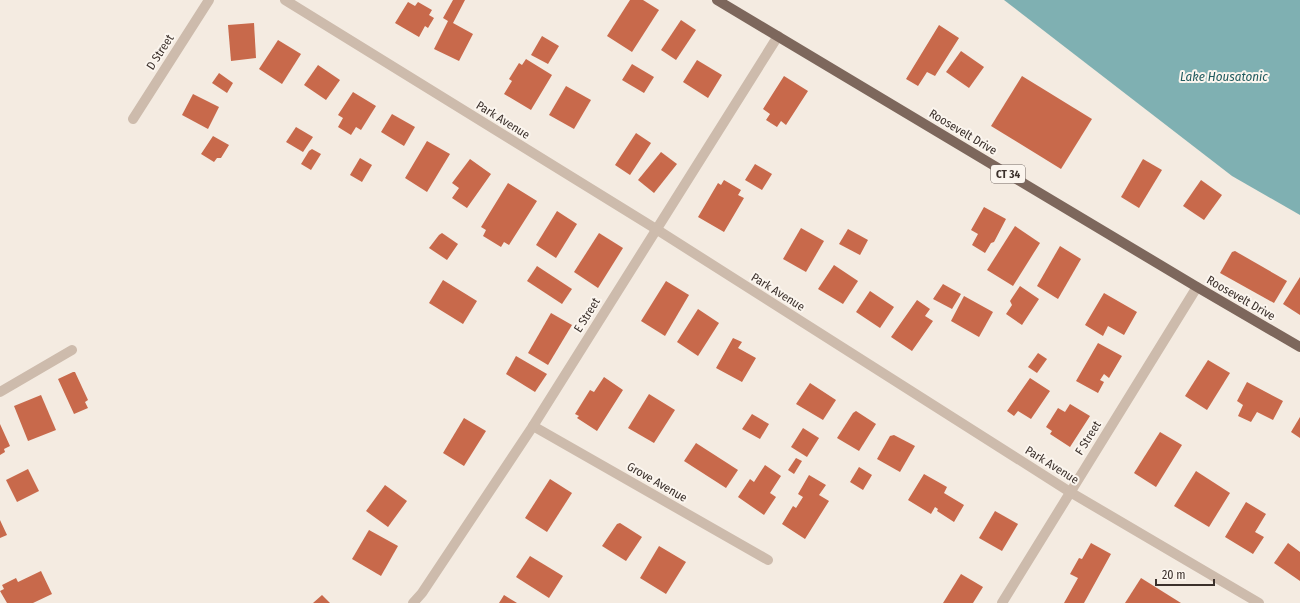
<svg xmlns="http://www.w3.org/2000/svg" width="1300" height="603" viewBox="0 0 1300 603" font-family="'Fira Sans Condensed',sans-serif">
<style>
.water{fill:#7fb0b2}
.building{fill:#c8694b}
.lines{fill:none;stroke-linecap:round;stroke-linejoin:round}
.minor{stroke:#cdbbac;stroke-width:10}
.major{stroke:#7d675c;stroke-width:10}
.labels{text-anchor:middle;dominant-baseline:central;stroke-width:4;stroke-linejoin:round;paint-order:stroke}
.shield{fill:#fbf5ee;stroke:#756b66;stroke-width:1}
.shield-label{font-size:11px;font-weight:bold;fill:#3b302b}
.street-label{font-size:12px;fill:#3b302b;stroke:#fbf5ee}
.water-label{font-size:13px;font-style:italic;fill:#1f5a5e;stroke:#fbf5ee}
</style>
<rect width="100%" height="100%" fill="#f4ebe1"/>
<polygon class="water" points="1004,0 1300,0 1300,215 1232,176"/>
<g class="building">
<polygon points="453,0 465,0 453,23 473,34 459,61 434,49 448,21 443,18"/>
<polygon points="630,0 643,0 659,10 632,52 607,36"/>
<polygon points="408,2 415,6 418,2 432,10 429,15 434,18 428,28 425,26 419,37 395,23"/>
<polygon points="681,20 696,30 676,60 661,50"/>
<polygon points="254,23 256,58 231,61 228,25"/>
<polygon points="939,25 959,38 935,76 927,72 918,86 906,79"/>
<polygon points="542,36 559,46 548,64 531,55"/>
<polygon points="278,40 301,54 282,84 259,69"/>
<polygon points="961,51 984,67 969,88 946,72"/>
<polygon points="526,59 552,75 531,110 504,94 512,81 509,79 519,63 522,65"/>
<polygon points="697,60 722,75 708,98 683,82"/>
<polygon points="632,64 654,77 644,93 622,80"/>
<polygon points="318,65 340,80 326,100 304,85"/>
<polygon points="219,73 233,83 227,93 212,83"/>
<polygon points="784,76 808,91 786,125 781,121 777,127 766,120 770,114 763,109"/>
<polygon points="1022,76 1092,119 1061,169 991,126"/>
<polygon points="566,86 591,100 574,129 549,115"/>
<polygon points="353,92 376,106 361,130 356,127 351,135 338,127 343,118 338,115"/>
<polygon points="193,94 219,107 208,129 182,115"/>
<polygon points="392,114 415,127 404,146 381,132"/>
<polygon points="296,127 313,137 303,152 286,142"/>
<polygon points="636,133 651,143 630,175 615,165"/>
<polygon points="213,136 229,145 221,158 217,158 214,162 201,154"/>
<polygon points="427,141 450,154 427,192 405,178"/>
<polygon points="312,149 321,154 311,170 301,164 309,151"/>
<polygon points="661,152 677,164 654,193 638,180"/>
<polygon points="360,158 372,165 362,182 350,175"/>
<polygon points="470,159 491,174 467,208 452,198 459,188 452,183"/>
<polygon points="1143,159 1162,170 1139,208 1121,197"/>
<polygon points="755,164 772,174 762,190 745,180"/>
<polygon points="724,180 741,190 738,195 744,198 724,232 698,217 718,183 721,185"/>
<polygon points="1201,180 1222,195 1204,220 1183,206"/>
<polygon points="508,183 537,201 509,245 504,242 501,247 483,236 486,230 481,227"/>
<polygon points="984,207 1006,219 994,242 991,243 985,253 972,245 978,234 971,230"/>
<polygon points="557,211 577,224 556,258 536,245"/>
<polygon points="1015,226 1040,243 1013,286 987,270"/>
<polygon points="801,228 824,241 806,272 783,259"/>
<polygon points="848,229 868,240 860,255 839,244"/>
<polygon points="442,233 458,244 447,260 429,248 439,235"/>
<polygon points="599,233 623,248 598,288 574,272"/>
<polygon points="1060,246 1081,259 1058,299 1037,286"/>
<polygon points="1235,251 1287,281 1274,303 1220,273 1232,252"/>
<polygon points="834,265 858,281 843,304 818,289"/>
<polygon points="537,266 572,289 562,304 527,281"/>
<polygon points="1300,277 1300,315 1283,304"/>
<polygon points="443,280 477,301 463,324 429,303"/>
<polygon points="666,281 689,295 665,336 641,321"/>
<polygon points="943,284 961,294 952,309 933,299"/>
<polygon points="1020,286 1039,299 1022,325 1006,314 1012,305 1010,301"/>
<polygon points="870,291 894,307 880,328 856,312"/>
<polygon points="1104,293 1137,312 1124,335 1108,326 1103,336 1085,325"/>
<polygon points="964,296 993,312 979,337 951,321"/>
<polygon points="917,300 930,309 925,316 933,321 912,351 891,337"/>
<polygon points="698,309 719,323 698,356 677,342"/>
<polygon points="551,313 572,325 548,365 528,353"/>
<polygon points="733,338 742,342 738,348 756,358 742,382 716,368"/>
<polygon points="1098,343 1122,356 1109,378 1104,374 1100,380 1104,382 1098,393 1076,381"/>
<polygon points="1038,353 1047,359 1037,373 1028,367"/>
<polygon points="516,356 547,374 535,392 506,374"/>
<polygon points="1208,360 1230,373 1207,410 1185,396"/>
<polygon points="73,372 75,372 88,400 85,402 88,408 74,414 58,379"/>
<polygon points="604,377 623,390 597,431 577,418 579,416 575,414 590,390 594,392"/>
<polygon points="1030,378 1050,391 1031,419 1018,411 1014,416 1007,411"/>
<polygon points="1247,382 1283,401 1273,420 1257,412 1251,422 1238,416 1243,405 1237,401"/>
<polygon points="810,383 836,400 823,420 796,404"/>
<polygon points="649,394 675,410 654,443 628,428"/>
<polygon points="41,395 56,430 28,441 14,406"/>
<polygon points="1070,404 1090,416 1070,447 1050,434 1052,431 1046,427 1058,408 1065,412"/>
<polygon points="856,411 876,424 859,451 837,438 853,413"/>
<polygon points="752,414 769,424 760,439 742,429"/>
<polygon points="1300,417 1300,438 1291,432"/>
<polygon points="464,418 486,431 464,466 443,453"/>
<polygon points="0,424 10,446 4,449 5,452 0,455"/>
<polygon points="803,428 819,438 807,457 791,447"/>
<polygon points="1160,432 1182,445 1156,487 1134,473"/>
<polygon points="894,435 915,446 900,472 877,459 890,436"/>
<polygon points="696,443 738,470 726,488 684,461"/>
<polygon points="796,458 802,461 794,474 788,470"/>
<polygon points="765,465 781,476 770,493 776,497 764,515 738,497 750,479 754,482"/>
<polygon points="859,467 872,475 863,490 850,482"/>
<polygon points="28,469 39,491 17,502 6,480"/>
<polygon points="1196,471 1230,493 1209,527 1174,506"/>
<polygon points="924,474 947,487 944,493 964,505 954,522 937,511 938,509 935,507 931,514 908,500"/>
<polygon points="809,475 826,485 819,495 829,501 805,539 782,524 793,506 796,508 803,497 798,494"/>
<polygon points="550,479 572,493 547,532 525,518"/>
<polygon points="385,485 407,501 388,527 366,511"/>
<polygon points="1246,502 1266,514 1255,532 1264,537 1253,554 1225,537"/>
<polygon points="995,511 1018,524 1002,551 979,538"/>
<polygon points="0,520 7,535 0,538"/>
<polygon points="620,523 642,537 626,561 602,546 617,524"/>
<polygon points="369,530 398,546 381,576 352,559"/>
<polygon points="1091,543 1111,554 1084,603 1064,603 1078,578 1070,574 1079,558 1082,559"/>
<polygon points="1288,543 1300,552 1300,581 1274,563"/>
<polygon points="659,546 686,562 666,594 640,578"/>
<polygon points="530,556 563,576 549,598 516,577"/>
<polygon points="41,571 52,594 33,603 7,603 0,591 4,589 2,585 16,578 18,582"/>
<polygon points="961,574 983,587 973,603 943,603"/>
<polygon points="1141,578 1181,603 1125,603"/>
<polygon points="322,595 330,603 313,603"/>
<polygon points="504,595 517,603 499,603"/>
</g>
<g class="lines">
<g class="minor">
<polyline points="285,0 656,229 1070,492 1259,603"/>
<polyline points="133,119 209,0"/>
<polyline points="0,392 72,350"/>
<polyline points="533,426 768,560"/>
<polyline points="413,603 422,593 533,426 778,36"/>
<polyline points="1002,603 1197,287"/>
</g>
<polyline class="major" points="717,0 1197,287 1300,347"/>
</g>
<g class="labels">
<rect class="shield" x="991" y="165" width="34" height="18" rx="3"/>
<g class="shield-label">
<text x="1008" y="174">CT 34</text>
</g>
<g class="street-label">
<text transform="translate(160 52) rotate(-57)">D Street</text>
<text transform="translate(503 120) rotate(32)">Park Avenue</text>
<text transform="translate(963 132) rotate(31)">Roosevelt Drive</text>
<text transform="translate(778 292) rotate(32)">Park Avenue</text>
<text transform="translate(1241 298) rotate(30)">Roosevelt Drive</text>
<text transform="translate(587 315) rotate(-58)">E Street</text>
<text transform="translate(1088 438) rotate(-58)">F Street</text>
<text transform="translate(1052 465) rotate(32)">Park Avenue</text>
<text transform="translate(657 482) rotate(30)">Grove Avenue</text>
</g>
<g class="water-label">
<text x="1224" y="76">Lake Housatonic</text>
</g>
</g>
<path d="M1156 579v6h58v-6" fill="none" stroke="#3b302b" stroke-width="2"/>
<text x="1162" y="579" font-size="12" fill="#3b302b" stroke="#fbf5ee" stroke-width="3" paint-order="stroke">20 m</text>
</svg>
